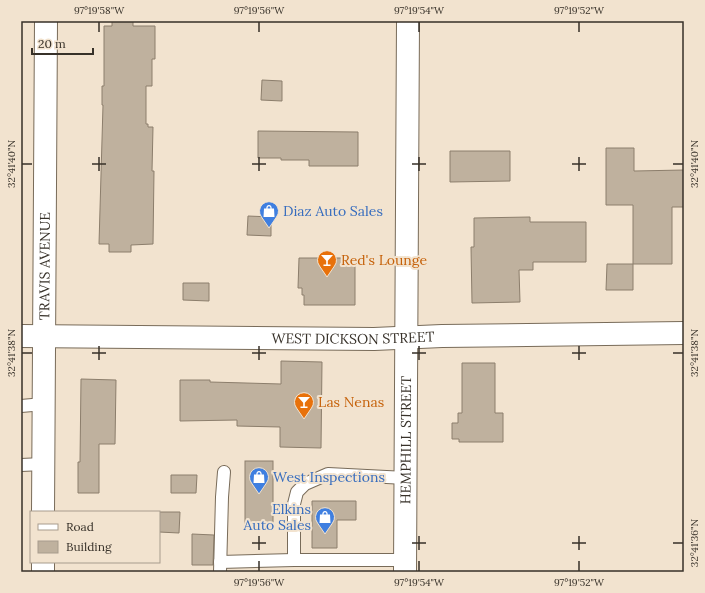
<svg xmlns="http://www.w3.org/2000/svg" width="705" height="593" viewBox="0 0 705 593" font-family="Lora,serif">
<style>
.building{fill:#bfb19e;stroke:#8c7e6c}
.lines{fill:none;stroke-linecap:round;stroke-linejoin:round}
.lane-casing{stroke:#786b59;stroke-width:14}
.street-casing{stroke:#786b59;stroke-width:24}
.secondary-casing{stroke:#786b59;stroke-width:24}
.lane{stroke:#fff;stroke-width:12}
.street{stroke:#fff;stroke-width:22}
.secondary{stroke:#fff;stroke-width:22}
.ticks{fill:none;stroke:#373129;stroke-width:1.5}
.labels{text-anchor:middle;dominant-baseline:central;stroke-width:4;stroke-linejoin:round;paint-order:stroke}
.shop-label{font-size:14px;fill:#366cbe;stroke:#f2e3cf;text-anchor:start}
.food-label{font-size:14px;fill:#c56008;stroke:#f2e3cf;text-anchor:start}
.street-label{font-size:14px;fill:#373129;stroke:#f2e3cf}
.neatline{fill:none;stroke:#373129;stroke-width:1.5}
.ticks-label{font-size:10px;text-anchor:middle;fill:#373129}
</style>
<rect width="100%" height="100%" fill="#f2e3cf"/>
<g class="building">
<polygon points="112,21 133,21 133,26 155,26 155,59 152,59 152,86 146,86 146,124 148,124 148,127 153,127 152,171 154,171 153,244 131,245 131,252 109,252 109,244 99,244 103,105 102,105 102,86 104,86 104,26 112,26"/>
<polygon points="262,80 282,81 282,101 261,100"/>
<polygon points="258,131 358,132 358,166 309,166 309,160 281,160 281,158 258,158"/>
<polygon points="606,148 634,148 634,171 684,170 684,207 672,207 672,264 633,264 633,205 606,205"/>
<polygon points="450,151 510,151 510,181 450,182"/>
<polygon points="248,216 271,217 271,236 247,235"/>
<polygon points="530,217 530,222 586,222 586,262 533,262 533,270 519,270 520,302 472,303 471,247 474,247 474,218"/>
<polygon points="299,258 355,258 355,305 304,305 304,295 302,295 302,288 298,288"/>
<polygon points="607,264 633,264 633,290 606,290"/>
<polygon points="183,283 209,283 209,301 183,300"/>
<polygon points="281,361 322,362 321,448 280,447 280,427 237,426 237,420 180,421 180,380 210,380 210,382 281,384"/>
<polygon points="462,363 495,363 495,413 503,413 503,442 459,442 459,439 452,439 452,423 458,423 458,413 462,413"/>
<polygon points="81,379 116,380 115,444 99,444 99,493 78,493 78,462 80,462"/>
<rect x="245" y="461" width="28" height="66"/>
<polygon points="171,475 197,475 196,493 171,493"/>
<polygon points="312,501 356,501 356,520 337,520 337,548 312,548"/>
<polygon points="159,512 180,512 179,533 159,532"/>
<polygon points="192,534 214,535 213,565 192,565"/>
</g>
<g class="lines">
<defs>
<g id="lane">
<polyline points="21,406 44,404"/>
<polyline points="21,465 43,464"/>
<polyline points="294,560 294,504 297,492 305,484 328,474 406,478"/>
<polyline points="220,562 294,560 405,560"/>
<polyline points="220,572 222,497 224,472"/>
</g>
<g id="street">
<path id="s1" d="M21,336L374,339L442,336L684,333"/>
<path id="s2" d="M43,512L46,21"/>
<polyline points="43,572 43,562"/>
</g>
<g id="secondary">
<path id="s3" d="M405,572L408,21"/>
</g>
</defs>
<use href="#lane" class="lane-casing"/>
<use href="#street" class="street-casing"/>
<use href="#secondary" class="secondary-casing"/>
<use href="#lane" class="lane"/>
<use href="#street" class="street"/>
<use href="#secondary" class="secondary"/>
</g>
<path class="ticks" d="M99,22V32M259,22V32M419,22V32M579,22V32M99,157V171M259,157V171M419,157V171M579,157V171M22,164H32M92,164H106M252,164H266M412,164H426M572,164H586M673,164H683M99,346V360M259,346V360M419,346V360M579,346V360M22,353H32M92,353H106M252,353H266M412,353H426M572,353H586M673,353H683M259,536V550M419,536V550M579,536V550M252,543H266M412,543H426M572,543H586M673,543H683M259,561V571M419,561V571M579,561V571"/>
<defs>
<symbol id="shop-pin" viewBox="-11 -11 22 30"><path d="M0 17L-7.5 6A9.5 9.5 0 1 1 7.5 6Z" fill="#3f7fe0" stroke="#f2e3cf"/><path d="M-5-2.5h2.3a2.7 3.5 0 0 1 5.4 0H5L5.5 6h-11ZM-1.5-2.5h3a1.5 2.3 0 0 0-3 0Z" fill="#fff"/></symbol>
<symbol id="bar-pin" viewBox="-11 -11 22 30"><path d="M0 17L-7.5 6A9.5 9.5 0 1 1 7.5 6Z" fill="#e8710a" stroke="#f2e3cf"/><path d="M-6-5H6L.8 .8V4.5H3.5V6h-7V4.5H-.8V.8Z" fill="#fff"/></symbol>
</defs>
<g fill-rule="evenodd">
<use href="#shop-pin" x="258" y="200" width="22" height="30"/>
<use href="#bar-pin" x="316" y="249" width="22" height="30"/>
<use href="#bar-pin" x="293" y="391" width="22" height="30"/>
<use href="#shop-pin" x="248" y="466" width="22" height="30"/>
<use href="#shop-pin" x="314" y="506" width="22" height="30"/>
</g>
<g class="labels">
<g class="shop-label">
<text x="283" y="211">Diaz Auto Sales</text>
<text x="273" y="477">West Inspections</text>
<text x="311" y="509" text-anchor="end">Elkins<tspan x="311" dy="16">Auto Sales</tspan></text>
</g>
<g class="food-label">
<text x="341" y="260">Red's Lounge</text>
<text x="318" y="402">Las Nenas</text>
</g>
<g class="street-label">
<text stroke="none"><textPath href="#s2" startOffset="246">TRAVIS AVENUE</textPath></text>
<text stroke="none"><textPath href="#s1" startOffset="332">WEST DICKSON STREET</textPath></text>
<text stroke="none"><textPath href="#s3" startOffset="132">HEMPHILL STREET</textPath></text>
</g>
</g>
<rect width="705" height="593" fill="none" stroke="#f2e3cf" stroke-width="44"/>
<rect x="30" y="511" width="130" height="52" fill="#f2e3cf" stroke="#a79c8d"/>
<rect x="38" y="524" width="20" height="6" fill="#ffffff" stroke="#a79c8d"/>
<text x="66" y="531" font-size="12" fill="#373129">Road</text>
<rect x="38" y="541" width="20" height="12" fill="#bfb19e" stroke="#a79c8d"/>
<text x="66" y="551" font-size="12" fill="#373129">Building</text>
<path d="M32 48v6h61v-6" fill="none" stroke="#373129" stroke-width="2"/>
<text x="38" y="48" font-size="12" fill="#373129" stroke="#f2e3cf" stroke-width="3" paint-order="stroke">20 m</text>
<rect x="22" y="22" width="661" height="549" class="neatline"/>
<g class="ticks-label">
<text x="99" y="14">97°19'58"W</text>
<text x="259" y="14">97°19'56"W</text>
<text x="419" y="14">97°19'54"W</text>
<text x="579" y="14">97°19'52"W</text>
<text transform="translate(11 164) rotate(-90)" y="4">32°41'40"N</text>
<text transform="translate(694 164) rotate(-90)" y="4">32°41'40"N</text>
<text transform="translate(11 353) rotate(-90)" y="4">32°41'38"N</text>
<text transform="translate(694 353) rotate(-90)" y="4">32°41'38"N</text>
<text transform="translate(694 543) rotate(-90)" y="4">32°41'36"N</text>
<text x="259" y="586">97°19'56"W</text>
<text x="419" y="586">97°19'54"W</text>
<text x="579" y="586">97°19'52"W</text>
</g>
</svg>
